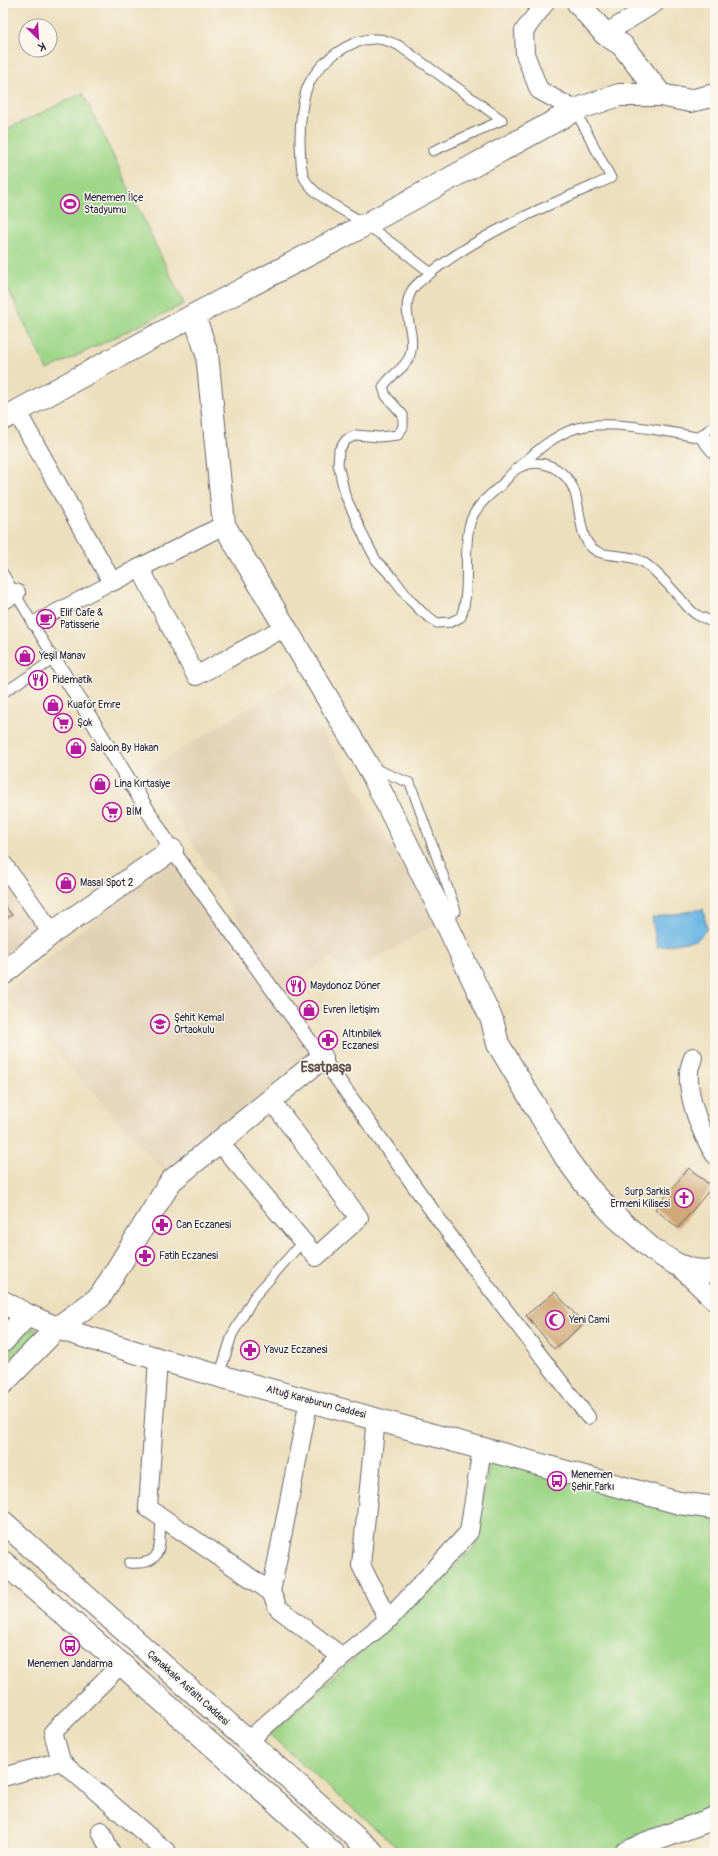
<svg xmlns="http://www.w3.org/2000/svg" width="718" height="1856" viewBox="0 0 718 1856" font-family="Pangolin,sans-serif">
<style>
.built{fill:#e2d2b5}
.green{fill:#9ed688;stroke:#607c62}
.water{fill:#6bb6e4;stroke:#466c90}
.building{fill:#d0a979}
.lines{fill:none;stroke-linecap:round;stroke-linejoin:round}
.service-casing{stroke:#696468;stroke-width:11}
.pedestrian-casing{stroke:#696468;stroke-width:16}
.minor-casing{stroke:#696468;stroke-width:20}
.tertiary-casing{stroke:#696468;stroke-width:24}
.trunk-casing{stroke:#696468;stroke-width:24}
.service{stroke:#fff;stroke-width:9}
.pedestrian{stroke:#fff;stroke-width:14}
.minor{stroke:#fff;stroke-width:18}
.tertiary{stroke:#fff;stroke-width:22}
.trunk{stroke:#fff;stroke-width:22}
.labels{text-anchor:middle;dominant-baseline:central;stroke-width:3;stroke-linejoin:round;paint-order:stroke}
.poi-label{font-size:10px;fill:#22223b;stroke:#fbf7ec;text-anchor:start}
.street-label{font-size:10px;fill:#22223b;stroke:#fbf7ec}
.district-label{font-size:14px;font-weight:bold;fill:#5f5151;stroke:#fbf7ec}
</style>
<rect width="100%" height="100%" fill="#fbf7ec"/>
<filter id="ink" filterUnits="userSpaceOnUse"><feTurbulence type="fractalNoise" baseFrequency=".025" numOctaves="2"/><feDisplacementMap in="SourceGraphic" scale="8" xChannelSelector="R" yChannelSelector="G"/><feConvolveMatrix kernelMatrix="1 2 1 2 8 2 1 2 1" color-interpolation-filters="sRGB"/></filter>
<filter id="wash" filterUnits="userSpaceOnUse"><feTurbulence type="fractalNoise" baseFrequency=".012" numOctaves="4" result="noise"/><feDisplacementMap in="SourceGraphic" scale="16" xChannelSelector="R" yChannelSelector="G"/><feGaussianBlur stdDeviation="0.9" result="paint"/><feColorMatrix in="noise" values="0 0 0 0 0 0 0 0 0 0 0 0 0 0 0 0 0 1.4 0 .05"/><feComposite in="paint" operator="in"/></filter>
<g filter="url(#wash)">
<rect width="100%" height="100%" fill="#ecdfbd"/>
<g class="built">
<polygon points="293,682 437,923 345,977 333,957 279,989 148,769"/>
<polygon points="172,860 311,1055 165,1173 4,993 104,912"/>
<polygon points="3,879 40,929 3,959"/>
</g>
<g class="green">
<polygon points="83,93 184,304 47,370 3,278 3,131"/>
<polygon points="32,1328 39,1331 3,1366 3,1356"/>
<polygon points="490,1458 715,1518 715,1805 608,1853 403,1853 270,1735 475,1547"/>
</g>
<polygon class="water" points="703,909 707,929 697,940 657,947 652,918"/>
<g id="blocks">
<g class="building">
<polygon points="3,903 12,915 3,921"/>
<polygon points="689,1168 712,1187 678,1228 655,1209"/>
<polygon points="555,1292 584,1324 554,1349 526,1315"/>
</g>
</g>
</g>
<g filter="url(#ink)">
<use href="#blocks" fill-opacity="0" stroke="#696468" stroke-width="1"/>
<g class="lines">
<defs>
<g id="service">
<path d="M575,110L611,178C549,205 491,228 437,268C431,273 415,284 412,290C399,312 417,332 410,355C406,368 390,375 383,387L386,396L403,415V427L398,435L379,437L356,435L346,440L339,450L338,464L345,495L365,539L376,560L394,579L410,600L422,612L437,623L451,622L461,617C471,589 463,557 469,527C473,509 485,499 499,487C505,482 511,472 518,468C535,459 552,463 565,476C583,493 576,530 590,546C603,560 625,552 641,561C652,566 672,589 680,598C685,604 691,612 697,615C706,620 707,617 715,626"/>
<path d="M431,273C409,256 388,239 365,224C347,212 318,199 306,181C300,172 301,156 300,145C300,128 301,105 307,88C317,63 350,37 378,39C384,39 392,43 398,45L502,120L433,151"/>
<polyline points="715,425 699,437 715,456"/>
<path d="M519,467C536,451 554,435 577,428C611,418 677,434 714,440"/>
<polyline points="3,573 54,659 3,693"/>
<polyline points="373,768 410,783 456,911 442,914"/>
<polyline points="219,1376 232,1335 254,1297 303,1241"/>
<path d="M129,1563C165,1566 159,1546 161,1517"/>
</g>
<g id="pedestrian">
<polyline points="34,623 112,582"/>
<polyline points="54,659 172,850 475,1270 588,1417"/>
</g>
<g id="minor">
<polyline points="545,3 524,31 525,54 539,90 575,110"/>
<polyline points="605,34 655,3"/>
<polyline points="17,412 112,582 224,525"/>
<polyline points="140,568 196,676 285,627"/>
<polyline points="3,600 16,593"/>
<polyline points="3,864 52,933"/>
<path d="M693,1057C692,1062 689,1067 689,1072C687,1097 701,1134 715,1155"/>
<polyline points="219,1142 316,1257 359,1218 271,1100"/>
<polyline points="676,1264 715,1302"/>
<polyline points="158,1359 148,1508 271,1592"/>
<polyline points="309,1400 271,1592 278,1608 342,1657"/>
<polyline points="376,1419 361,1565 388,1620"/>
<polyline points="121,1664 53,1732 61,1761 168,1853"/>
<polyline points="248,1741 342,1657 388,1620 469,1532 482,1448"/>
<polyline points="3,1777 61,1761"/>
<polyline points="101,1831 111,1853"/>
</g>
<g id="tertiary">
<polyline points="578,3 605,34 622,45 661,95"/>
<polyline points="194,315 207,354 224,525 368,766 442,914 492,1020 498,1044 566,1158 586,1185 615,1216 653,1250 676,1264 692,1270 715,1272"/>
<polyline points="3,419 194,315 367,224 575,110 619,95 661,95 690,101 715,95"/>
<polyline points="3,974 52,933 172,850"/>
<polyline points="3,1302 27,1315 57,1328 158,1359 679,1503 715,1508"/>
<polyline points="57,1328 100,1297 171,1181 322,1058"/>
<polyline points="626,1853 647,1843 715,1818"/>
</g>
<g id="trunk">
<polyline points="3,1341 27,1315"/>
<polyline points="3,1383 57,1328"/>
<polyline points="3,1522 373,1853"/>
<polyline points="3,1562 121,1664 333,1853"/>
</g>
</defs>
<use href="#service" class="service-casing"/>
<use href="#pedestrian" class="pedestrian-casing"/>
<use href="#minor" class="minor-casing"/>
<use href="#tertiary" class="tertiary-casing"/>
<use href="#trunk" class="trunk-casing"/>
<use href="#service" class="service"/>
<use href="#pedestrian" class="pedestrian"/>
<use href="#minor" class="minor"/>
<use href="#tertiary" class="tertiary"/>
<use href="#trunk" class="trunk"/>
</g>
</g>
<defs>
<symbol id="stadium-ring" viewBox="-11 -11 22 22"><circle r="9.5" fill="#fbf7ec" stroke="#b5179e" stroke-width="1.5"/><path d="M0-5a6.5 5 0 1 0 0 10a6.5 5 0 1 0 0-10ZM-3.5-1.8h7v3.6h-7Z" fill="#b5179e"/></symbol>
<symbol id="cafe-ring" viewBox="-11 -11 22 22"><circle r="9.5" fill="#fbf7ec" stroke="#b5179e" stroke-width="1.5"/><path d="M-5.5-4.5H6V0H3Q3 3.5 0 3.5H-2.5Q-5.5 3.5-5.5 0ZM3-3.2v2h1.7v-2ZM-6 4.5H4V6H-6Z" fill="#b5179e"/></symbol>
<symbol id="shop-ring" viewBox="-11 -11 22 22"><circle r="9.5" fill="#fbf7ec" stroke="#b5179e" stroke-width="1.5"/><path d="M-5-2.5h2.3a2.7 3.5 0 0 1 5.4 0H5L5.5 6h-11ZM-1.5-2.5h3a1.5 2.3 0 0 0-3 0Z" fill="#b5179e"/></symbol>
<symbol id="restaurant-ring" viewBox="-11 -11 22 22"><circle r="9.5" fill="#fbf7ec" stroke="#b5179e" stroke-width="1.5"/><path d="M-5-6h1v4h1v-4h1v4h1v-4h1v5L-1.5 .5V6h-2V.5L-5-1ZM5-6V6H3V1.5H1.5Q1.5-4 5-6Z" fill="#b5179e"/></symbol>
<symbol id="supermarket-ring" viewBox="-11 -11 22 22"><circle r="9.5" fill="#fbf7ec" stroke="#b5179e" stroke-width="1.5"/><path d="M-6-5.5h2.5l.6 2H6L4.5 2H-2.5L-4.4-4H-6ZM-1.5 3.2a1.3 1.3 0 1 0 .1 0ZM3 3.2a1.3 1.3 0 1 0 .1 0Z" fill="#b5179e"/></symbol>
<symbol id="school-ring" viewBox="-11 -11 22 22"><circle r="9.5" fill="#fbf7ec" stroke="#b5179e" stroke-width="1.5"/><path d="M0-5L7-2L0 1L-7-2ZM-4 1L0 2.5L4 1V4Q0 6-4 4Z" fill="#b5179e"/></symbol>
<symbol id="pharmacy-ring" viewBox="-11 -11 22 22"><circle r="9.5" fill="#fbf7ec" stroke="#b5179e" stroke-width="1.5"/><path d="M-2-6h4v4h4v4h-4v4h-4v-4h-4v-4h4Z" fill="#b5179e"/></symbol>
<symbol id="church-ring" viewBox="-11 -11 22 22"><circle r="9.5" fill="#fbf7ec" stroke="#b5179e" stroke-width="1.5"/><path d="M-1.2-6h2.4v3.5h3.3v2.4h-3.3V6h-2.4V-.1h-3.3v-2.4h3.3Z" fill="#b5179e"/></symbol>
<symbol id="mosque-ring" viewBox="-11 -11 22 22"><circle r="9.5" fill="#fbf7ec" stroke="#b5179e" stroke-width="1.5"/><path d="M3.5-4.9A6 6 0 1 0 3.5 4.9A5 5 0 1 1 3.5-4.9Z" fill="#b5179e"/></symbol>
<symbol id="bus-ring" viewBox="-11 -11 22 22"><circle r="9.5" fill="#fbf7ec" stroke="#b5179e" stroke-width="1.5"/><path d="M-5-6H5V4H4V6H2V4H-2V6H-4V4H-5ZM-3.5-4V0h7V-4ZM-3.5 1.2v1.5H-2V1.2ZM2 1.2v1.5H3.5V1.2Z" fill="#b5179e"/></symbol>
</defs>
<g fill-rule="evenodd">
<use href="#stadium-ring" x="59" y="193" width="22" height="22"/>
<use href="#cafe-ring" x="35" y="608" width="22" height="22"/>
<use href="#shop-ring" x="14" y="645" width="22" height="22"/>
<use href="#restaurant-ring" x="27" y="669" width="22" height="22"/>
<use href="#shop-ring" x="42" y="694" width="22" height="22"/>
<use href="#supermarket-ring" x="52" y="712" width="22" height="22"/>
<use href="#shop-ring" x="65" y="737" width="22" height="22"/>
<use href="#shop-ring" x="89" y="773" width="22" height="22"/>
<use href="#supermarket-ring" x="101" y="801" width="22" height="22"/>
<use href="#shop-ring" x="55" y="872" width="22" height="22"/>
<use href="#restaurant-ring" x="285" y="975" width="22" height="22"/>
<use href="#shop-ring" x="298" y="999" width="22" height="22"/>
<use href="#school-ring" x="149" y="1013" width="22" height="22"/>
<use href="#pharmacy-ring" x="317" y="1029" width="22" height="22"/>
<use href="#church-ring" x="673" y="1187" width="22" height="22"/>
<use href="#pharmacy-ring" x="151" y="1214" width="22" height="22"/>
<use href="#pharmacy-ring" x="134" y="1245" width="22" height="22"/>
<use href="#mosque-ring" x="544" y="1309" width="22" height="22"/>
<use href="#pharmacy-ring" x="239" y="1339" width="22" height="22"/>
<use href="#bus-ring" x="546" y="1470" width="22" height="22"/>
<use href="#bus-ring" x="59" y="1635" width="22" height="22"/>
</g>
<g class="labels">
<g class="poi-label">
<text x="84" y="198">Menemen İlçe<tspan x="84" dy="12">Stadyumu</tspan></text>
<text x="60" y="613">Elif Cafe &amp;<tspan x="60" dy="12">Patisserie</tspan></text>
<text x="39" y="656">Yeşil Manav</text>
<text x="52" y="680">Pidematik</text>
<text x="67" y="705">Kuaför Emre</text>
<text x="77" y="723">Şok</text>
<text x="90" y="748">Saloon By Hakan</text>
<text x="114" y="784">Lina Kırtasiye</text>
<text x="126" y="812">BİM</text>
<text x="80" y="883">Masal Spot 2</text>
<text x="310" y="986">Maydonoz Döner</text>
<text x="323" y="1010">Evren İletişim</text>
<text x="174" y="1018">Şehit Kemal<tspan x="174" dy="12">Ortaokulu</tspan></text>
<text x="342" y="1034">Altınbilek<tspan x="342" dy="12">Eczanesi</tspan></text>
<text x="670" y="1192" text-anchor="end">Surp Sarkis<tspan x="670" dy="12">Ermeni Kilisesi</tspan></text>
<text x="176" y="1225">Can Eczanesi</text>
<text x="159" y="1256">Fatih Eczanesi</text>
<text x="569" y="1320">Yeni Cami</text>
<text x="264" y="1350">Yavuz Eczanesi</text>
<text x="571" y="1475">Menemen<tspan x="571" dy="12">Şehir Parkı</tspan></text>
<text x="70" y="1664" text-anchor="middle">Menemen Jandarma</text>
</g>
<g class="street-label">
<text transform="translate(316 1402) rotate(15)">Altuğ Karaburun Caddesi</text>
<text transform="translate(188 1688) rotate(42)">Çanakkale Asfaltı Caddesi</text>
</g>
<g class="district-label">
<text x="326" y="1067">Esatpaşa</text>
</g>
</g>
<rect width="718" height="1856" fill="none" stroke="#fbf7ec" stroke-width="16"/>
<g transform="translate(38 38) rotate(155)"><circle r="19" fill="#fbf7ec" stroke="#a4a2a5"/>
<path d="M0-3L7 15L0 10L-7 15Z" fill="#b5179e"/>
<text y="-6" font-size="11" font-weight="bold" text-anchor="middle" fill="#22223b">K</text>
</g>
</svg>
